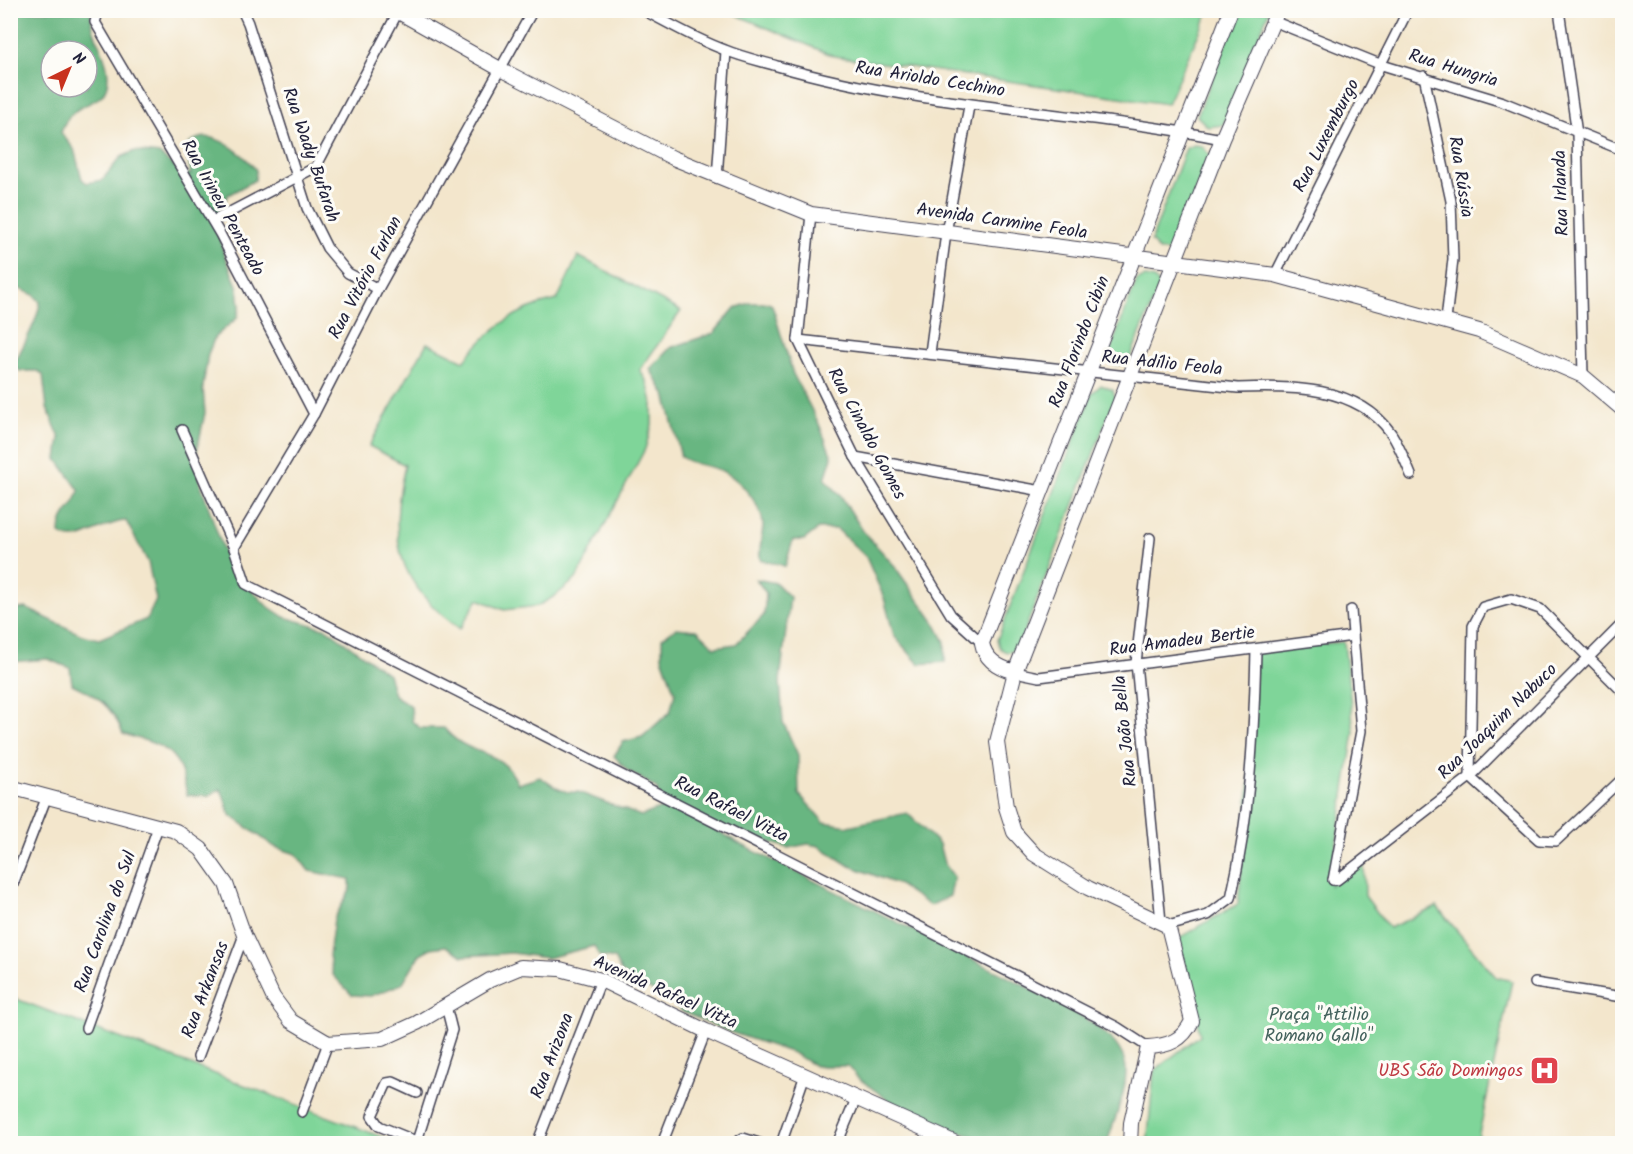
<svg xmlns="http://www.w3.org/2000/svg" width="1633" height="1154" viewBox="0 0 1633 1154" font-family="Kalam,sans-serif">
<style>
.green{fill:#7fd599;stroke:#507c6a;stroke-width:1.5}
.forest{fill:#67b681;stroke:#446c5e;stroke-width:1.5;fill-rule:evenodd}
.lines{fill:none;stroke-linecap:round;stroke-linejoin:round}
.minor-casing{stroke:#413f51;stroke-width:12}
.secondary-casing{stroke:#413f51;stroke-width:16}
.minor{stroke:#fff;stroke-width:9}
.secondary{stroke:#fff;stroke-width:14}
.labels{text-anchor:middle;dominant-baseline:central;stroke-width:6;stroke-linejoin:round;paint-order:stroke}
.street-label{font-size:18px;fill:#22223b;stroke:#fdfcf7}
.park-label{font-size:18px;fill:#43615c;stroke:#fdfcf7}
.health-label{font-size:18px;fill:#be3a42;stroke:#fdfcf7;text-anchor:end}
</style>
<rect width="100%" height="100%" fill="#fdfcf7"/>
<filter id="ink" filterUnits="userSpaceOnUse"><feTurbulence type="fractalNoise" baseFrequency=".0167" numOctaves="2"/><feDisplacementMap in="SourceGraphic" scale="12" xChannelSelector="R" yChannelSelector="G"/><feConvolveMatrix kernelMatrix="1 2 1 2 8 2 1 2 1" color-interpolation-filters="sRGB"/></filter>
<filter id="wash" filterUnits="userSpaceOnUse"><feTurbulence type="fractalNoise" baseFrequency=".008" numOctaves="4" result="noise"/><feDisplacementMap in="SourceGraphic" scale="24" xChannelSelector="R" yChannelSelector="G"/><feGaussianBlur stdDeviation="1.35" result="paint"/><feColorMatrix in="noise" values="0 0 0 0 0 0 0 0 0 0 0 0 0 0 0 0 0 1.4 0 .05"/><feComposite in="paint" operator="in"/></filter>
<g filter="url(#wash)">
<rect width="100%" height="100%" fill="#f3e6cc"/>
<g class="green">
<polygon points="727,11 1209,11 1167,104 834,56"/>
<polygon points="1239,11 1269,11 1223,125 1208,127 1197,116"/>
<polygon points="1194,145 1202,146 1210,156 1175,245 1168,251 1159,251 1151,241 1186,148"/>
<path d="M578,256L681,311L640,370L647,382L652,402V425L645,449L576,579L555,596L538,606L504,610L478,599L460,629C396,583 388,540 405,465L369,446L427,343L464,361C489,329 517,308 557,300Z"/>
<polygon points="1145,277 1154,279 1160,285 1128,363 1116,365 1108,356 1137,280"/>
<path d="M1101,385L1113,390L1115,398L1018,648C1008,656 999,651 997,640L1092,393Z"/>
<polygon points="1344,642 1354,732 1330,885 1364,860 1365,896 1389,928 1437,907 1496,977 1512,981 1477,1143 1147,1144 1154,1071 1200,1035 1179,938 1238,904 1249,789 1256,650"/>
<polygon points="11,997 398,1143 11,1143"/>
</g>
<g class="forest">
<path d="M11,11H91C89,36 115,62 106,88C99,108 70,100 61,133L74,149L82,179L87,183L102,180L121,157L135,151L159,154L179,170L191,175L186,148C204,121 243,152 256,170L255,180L228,195L217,214L223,251L238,288L240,306L237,318L215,337L208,354L203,387L205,413L196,455L201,485L225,555L243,581L266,605L284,617L327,629L388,674L394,695L411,706L412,721L420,728H444C471,761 500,744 518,784L540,777C553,786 562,794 578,792L641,816L662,808L657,788L628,771L614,756L623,742L642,737L670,712L675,693L662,657V638L676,628L697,630L715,647L736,644L764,615L766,593L756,579L776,583L790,597L780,681L783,722L798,755L799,794L824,822L848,826L907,813L939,844L944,863L954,877L950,896L930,906L899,885L848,865L819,846L808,844L788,848L706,823L738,843L1022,984C1053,1003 1127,1029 1126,1072C1125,1096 1114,1121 1107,1143H997L937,1126L891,1102L858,1078L848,1066H815L793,1053L730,1032L683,1012L668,1000L622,973L614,959L599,956L594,946L547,958L512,953L463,956L446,946L431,948L420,954L402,984L371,996L352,995L333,975L329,956L334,919L350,890V879L309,871L296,854L275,847L230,815L221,789L208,796L187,795C179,748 165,746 123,734C113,707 98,696 72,684L70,668L48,659L11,662V610L26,608L82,635L99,639L147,619L156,600L148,562L126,521C103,521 80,548 60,534C59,512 76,509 79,490L57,459L60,438L47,408L43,375L38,371H20L14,365C23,344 37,324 40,302L34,295L11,285ZM51,51H87V87H51Z"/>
<path d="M768,303L772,305L793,374L819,424L832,457L825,479L841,496L863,531L893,564L935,623L945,642V662L919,664L894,636L884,598L866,557L837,529H818L804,540H793L785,567C778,561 768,565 760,559C759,548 762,538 763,527C764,508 741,480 724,472C710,464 695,467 681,457L665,394L650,369L670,348L714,333L735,308L750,303Z"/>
</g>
</g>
<g filter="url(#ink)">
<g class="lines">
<defs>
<g id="minor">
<polyline points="99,10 95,22 220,234 314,414"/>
<polyline points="242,10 248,23 307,208 327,248 348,273 378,289"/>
<polyline points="533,10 378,289 314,414 234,548 246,584 1117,1027 1148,1047"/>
<path d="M643,10C670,24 697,40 725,50C742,57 760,61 777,66C925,109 1074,110 1222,139"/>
<polyline points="1559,10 1577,134 1583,376"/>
<polyline points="1273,21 1382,65 1503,102 1622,150"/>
<polyline points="1424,76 1451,201 1453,259 1446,320"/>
<polyline points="717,178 726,51"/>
<polyline points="811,214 798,340 855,457 951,615 982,643"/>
<polyline points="213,221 316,167 398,12"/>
<polyline points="1275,275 1408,10"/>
<path d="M798,340L1238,388C1290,386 1357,385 1391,433C1399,445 1405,461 1411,475"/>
<polyline points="930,353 946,233 969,106"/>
<polyline points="182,430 234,548"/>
<polyline points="855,457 1042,491"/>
<polyline points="1150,538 1136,663 1161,922"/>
<polyline points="1015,672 1039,677 1353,636"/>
<polyline points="1622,691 1540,609 1511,599 1483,607 1473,626 1470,777 1539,840 1556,841 1622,779"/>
<polyline points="1333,880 1337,880 1470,777 1622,624"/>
<polyline points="1333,880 1361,731 1351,610"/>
<polyline points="10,892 47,796"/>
<path d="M1168,926L1208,915L1231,898C1250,816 1254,734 1256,650"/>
<polyline points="1535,983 1622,997"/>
<polyline points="86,1028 158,827"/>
<polyline points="198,1057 244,935"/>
<polyline points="302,1112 328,1043"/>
<polyline points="416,1141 379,1126 372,1116 387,1083 393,1082 417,1093"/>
<polyline points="416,1144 452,1030 446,1006"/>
<polyline points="537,1144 601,980"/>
<polyline points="662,1144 706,1031"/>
<polyline points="734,1144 743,1138 762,1144"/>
<polyline points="781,1144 805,1075"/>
<polyline points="837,1144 856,1099"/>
</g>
<g id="secondary">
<polyline points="395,10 500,69 673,158 811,214 1275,275 1479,331 1583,376 1622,409"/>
<path d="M1015,672C999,668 985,660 982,643L1231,10"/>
<polyline points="10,787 176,831 201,849 226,884 244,935 273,997 291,1021 328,1043 382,1039 417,1023 490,980 521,967 560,969 601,980 706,1031 958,1144"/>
<path d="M1130,1144L1131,1123L1148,1047C1169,1046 1183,1040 1192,1021L1168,926L1088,888L1034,854L1014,832L1006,807L997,742L1015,672L1222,139L1278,10"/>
</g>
</defs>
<use href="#minor" class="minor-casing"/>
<use href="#secondary" class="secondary-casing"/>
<use href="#minor" class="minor"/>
<use href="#secondary" class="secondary"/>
</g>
</g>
<defs>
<symbol id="hospital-square" viewBox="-11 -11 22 22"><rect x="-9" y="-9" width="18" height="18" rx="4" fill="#e0444e" stroke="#fdfcf7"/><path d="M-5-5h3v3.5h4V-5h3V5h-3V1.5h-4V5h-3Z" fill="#fff"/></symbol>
</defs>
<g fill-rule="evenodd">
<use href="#hospital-square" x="1528" y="1054" width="33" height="33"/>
</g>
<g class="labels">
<g class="street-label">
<text transform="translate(1453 69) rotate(17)">Rua Hungria</text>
<text transform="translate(930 80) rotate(9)">Rua Arioldo Cechino</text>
<text transform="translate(1327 136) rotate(-63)">Rua Luxemburgo</text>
<text transform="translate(310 155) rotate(71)">Rua Wady Bufarah</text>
<text transform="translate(1460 177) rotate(81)">Rua Rússia</text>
<text transform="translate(1562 193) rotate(-92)">Rua Irlanda</text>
<text transform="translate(222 208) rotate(61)">Rua Irineu Penteado</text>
<text transform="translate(1002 222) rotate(8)">Avenida Carmine Feola</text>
<text transform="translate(366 278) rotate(-62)">Rua Vitório Furlan</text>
<text transform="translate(1080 342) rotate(-69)">Rua Florindo Cibin</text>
<text transform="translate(1162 364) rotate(6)">Rua Adílio Feola</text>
<text transform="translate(866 434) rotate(62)">Rua Cinaldo Gomes</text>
<text transform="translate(1182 642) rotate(-7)">Rua Amadeu Bertie</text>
<text transform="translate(1498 722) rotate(-44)">Rua Joaquim Nabuco</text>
<text transform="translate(1126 731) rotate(-96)">Rua João Bella</text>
<text transform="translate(731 810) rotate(27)">Rua Rafael Vitta</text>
<text transform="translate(106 922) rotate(-70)">Rua Carolina do Sul</text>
<text transform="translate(206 990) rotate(-69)">Rua Arkansas</text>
<text transform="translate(665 993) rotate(24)">Avenida Rafael Vitta</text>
<text transform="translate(553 1056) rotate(-69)">Rua Arizona</text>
</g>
<g class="park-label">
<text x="1319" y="1015">Praça "Attilio<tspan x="1319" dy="21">Romano Gallo"</tspan></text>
</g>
<g class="health-label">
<text x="1523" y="1071">UBS São Domingos</text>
</g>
</g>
<rect width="1633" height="1154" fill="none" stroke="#fdfcf7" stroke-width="36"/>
<g transform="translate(69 69) rotate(43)"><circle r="28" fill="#fdfcf7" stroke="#a5a5ac" stroke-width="1.5"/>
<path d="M0-4.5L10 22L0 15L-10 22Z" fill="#c8321e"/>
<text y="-9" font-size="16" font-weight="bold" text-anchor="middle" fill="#22223b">N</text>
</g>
</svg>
